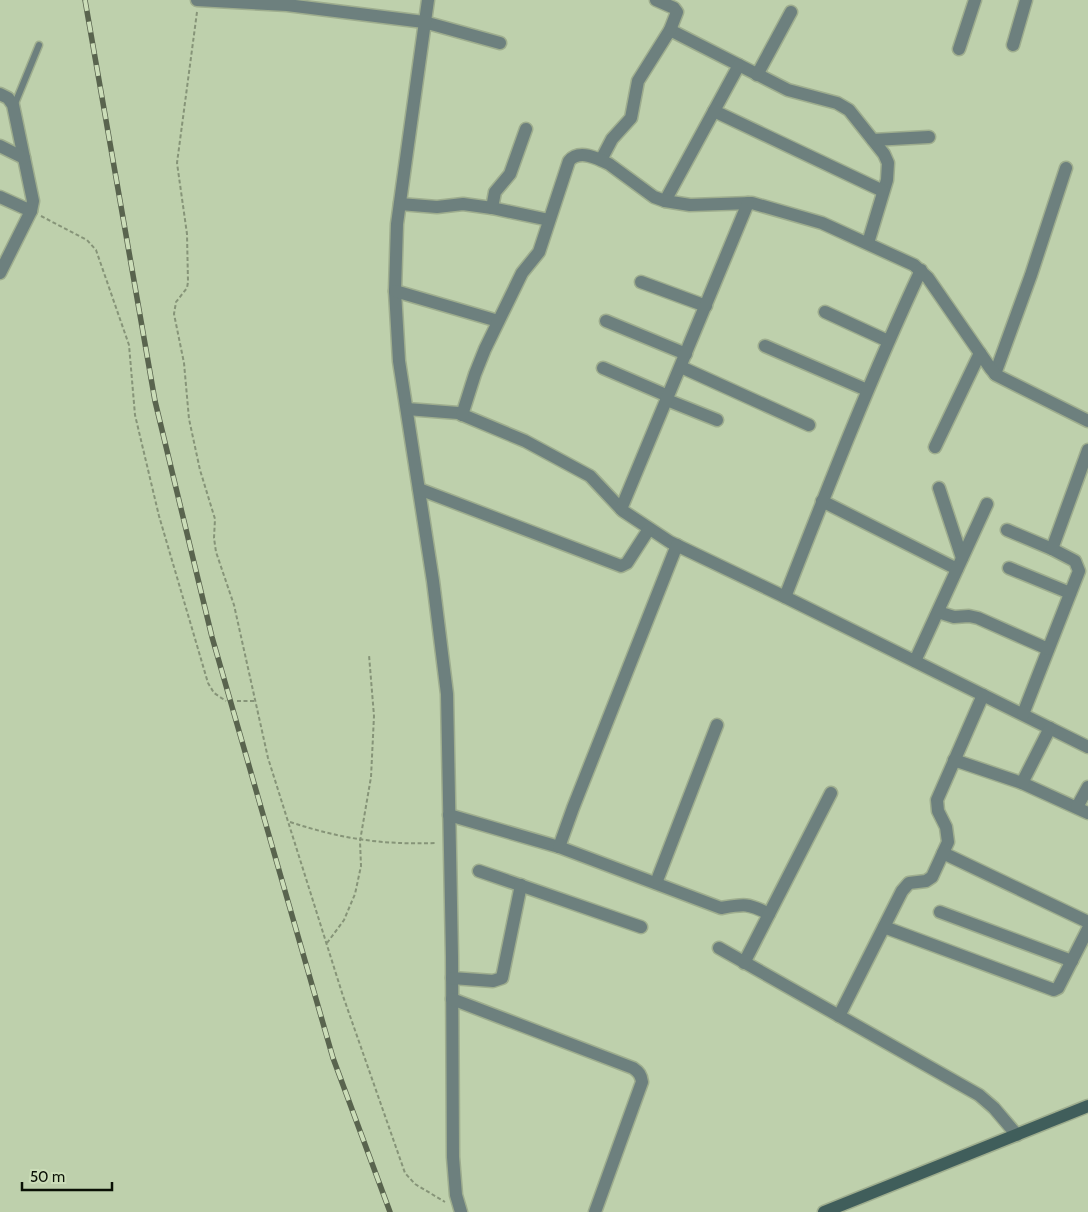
<svg xmlns="http://www.w3.org/2000/svg" width="1088" height="1212" viewBox="0 0 1088 1212" font-family="Cabin,sans-serif">
<style>
.lines{fill:none;stroke-linecap:round;stroke-linejoin:round}
.lane-casing{stroke:#9ead8e;stroke-width:9}
.street-casing{stroke:#9ead8e;stroke-width:15}
.secondary-casing{stroke:#9ead8e;stroke-width:15}
.path{stroke:#869478;stroke-width:2;stroke-dasharray:4 2.5;stroke-linecap:butt}
.lane{stroke:#6d807e;stroke-width:6}
.street{stroke:#6d807e;stroke-width:12}
.secondary{stroke:#405e5b;stroke-width:12}
.rail-casing{stroke:#59644e;stroke-width:5.5}
.rail{stroke:#cbddb8;stroke-width:4;stroke-dasharray:11;stroke-linecap:butt}
</style>
<rect width="100%" height="100%" fill="#bed0ac"/>
<g class="lines">
<defs>
<polyline id="lane" points="14,106 39,45"/>
<g id="street">
<polyline points="197,0 287,5 424,22 500,43"/>
<polyline points="428,0 397,224 395,291 399,361 433,581 447,694 452,956 453,1157 456,1195 461,1212"/>
<polyline points="670,30 788,90 837,103 849,110 884,154 888,163 887,180 868,243"/>
<polyline points="1013,45 1026,0"/>
<polyline points="959,49 975,0"/>
<polyline points="757,75 791,12"/>
<polyline points="0,94 8,98 13,105 33,201 31,211"/>
<polyline points="714,111 883,191"/>
<polyline points="873,140 929,137"/>
<polyline points="0,146 24,158"/>
<polyline points="601,160 612,139 631,118 638,81 670,30 677,12 674,8 656,0"/>
<polyline points="0,197 31,211 0,273"/>
<polyline points="665,201 739,65"/>
<polyline points="400,204 437,207 463,204 492,208 549,220"/>
<polyline points="492,208 495,192 510,174 526,129"/>
<polyline points="641,282 706,306"/>
<polyline points="395,291 498,321"/>
<polyline points="825,312 888,341"/>
<polyline points="606,321 686,354"/>
<polyline points="765,346 867,390"/>
<polyline points="681,367 809,425"/>
<polyline points="603,368 668,396"/>
<polyline points="995,374 1031,275 1066,168"/>
<polyline points="667,400 717,420"/>
<polyline points="407,409 458,413 525,441 590,476 623,511 670,542 785,597 1088,747"/>
<path d="M462,415L475,374L485,349L522,273L539,252L569,161C579,149 597,158 609,164L654,197L665,201L690,205L752,203L822,223L914,265L928,278L991,369L996,375L1088,421"/>
<polyline points="935,447 980,353"/>
<polyline points="939,488 962,558"/>
<polyline points="419,489 621,566 627,563 649,529"/>
<polyline points="822,501 957,569"/>
<polyline points="621,509 748,203"/>
<polyline points="1007,530 1052,549 1075,561 1079,571 1023,714"/>
<polyline points="1052,549 1088,450"/>
<polyline points="1009,568 1070,593"/>
<path d="M785,597C828,487 871,377 921,270"/>
<polyline points="938,612 954,617 969,616 978,618 1048,649"/>
<polyline points="915,661 987,504"/>
<polyline points="954,760 1022,783 1088,813"/>
<polyline points="1022,783 1050,728"/>
<polyline points="1077,807 1088,787"/>
<path d="M449,815L559,847L721,908C744,904 748,903 769,914"/>
<polyline points="559,847 573,808 677,545"/>
<polyline points="943,853 1088,922"/>
<polyline points="479,871 641,927"/>
<polyline points="656,883 717,725"/>
<polyline points="940,912 1072,961"/>
<polyline points="884,927 1054,990 1058,988 1088,929"/>
<polyline points="719,948 979,1095 994,1108 1017,1135"/>
<polyline points="744,963 831,793"/>
<polyline points="452,978 493,981 502,978 521,885"/>
<path d="M452,999L633,1068C639,1072 641,1075 642,1082L595,1212"/>
<polyline points="839,1016 902,891 909,883 926,881 932,877 948,842 946,827 938,811 937,800 983,695"/>
</g>
<polyline id="secondary" points="824,1212 1088,1106"/>
</defs>
<use href="#lane" class="lane-casing"/>
<use href="#street" class="street-casing"/>
<use href="#secondary" class="secondary-casing"/>
<g class="path">
<polyline points="197,12 177,163 187,234 188,282 187,288 176,302 174,314 184,363 189,419 200,470 215,519 214,538 216,552 234,605 268,758 343,996 405,1173 415,1184 445,1202"/>
<polyline points="41,216 87,240 96,250 129,345 135,415 159,516 208,683 214,693 226,701"/>
<polyline points="237,701 256,701"/>
<path d="M290,822C342,839 382,845 437,843"/>
<polyline points="327,943 344,920 355,894 361,866 360,841 371,777 374,716 369,655"/>
</g>
<use href="#lane" class="lane"/>
<use href="#street" class="street"/>
<use href="#secondary" class="secondary"/>
<defs>
<polyline id="rail" points="85,0 155,401 212,637 333,1058 390,1212"/>
</defs>
<use href="#rail" class="rail-casing"/>
<use href="#rail" class="rail"/>
</g>
<path d="M22 1182v8h90v-8" fill="none" stroke="#0a1005" stroke-width="2.5"/>
<text x="30" y="1182" font-size="15" fill="#0a1005" stroke="#cbddb8" stroke-width="4" paint-order="stroke">50 m</text>
</svg>
